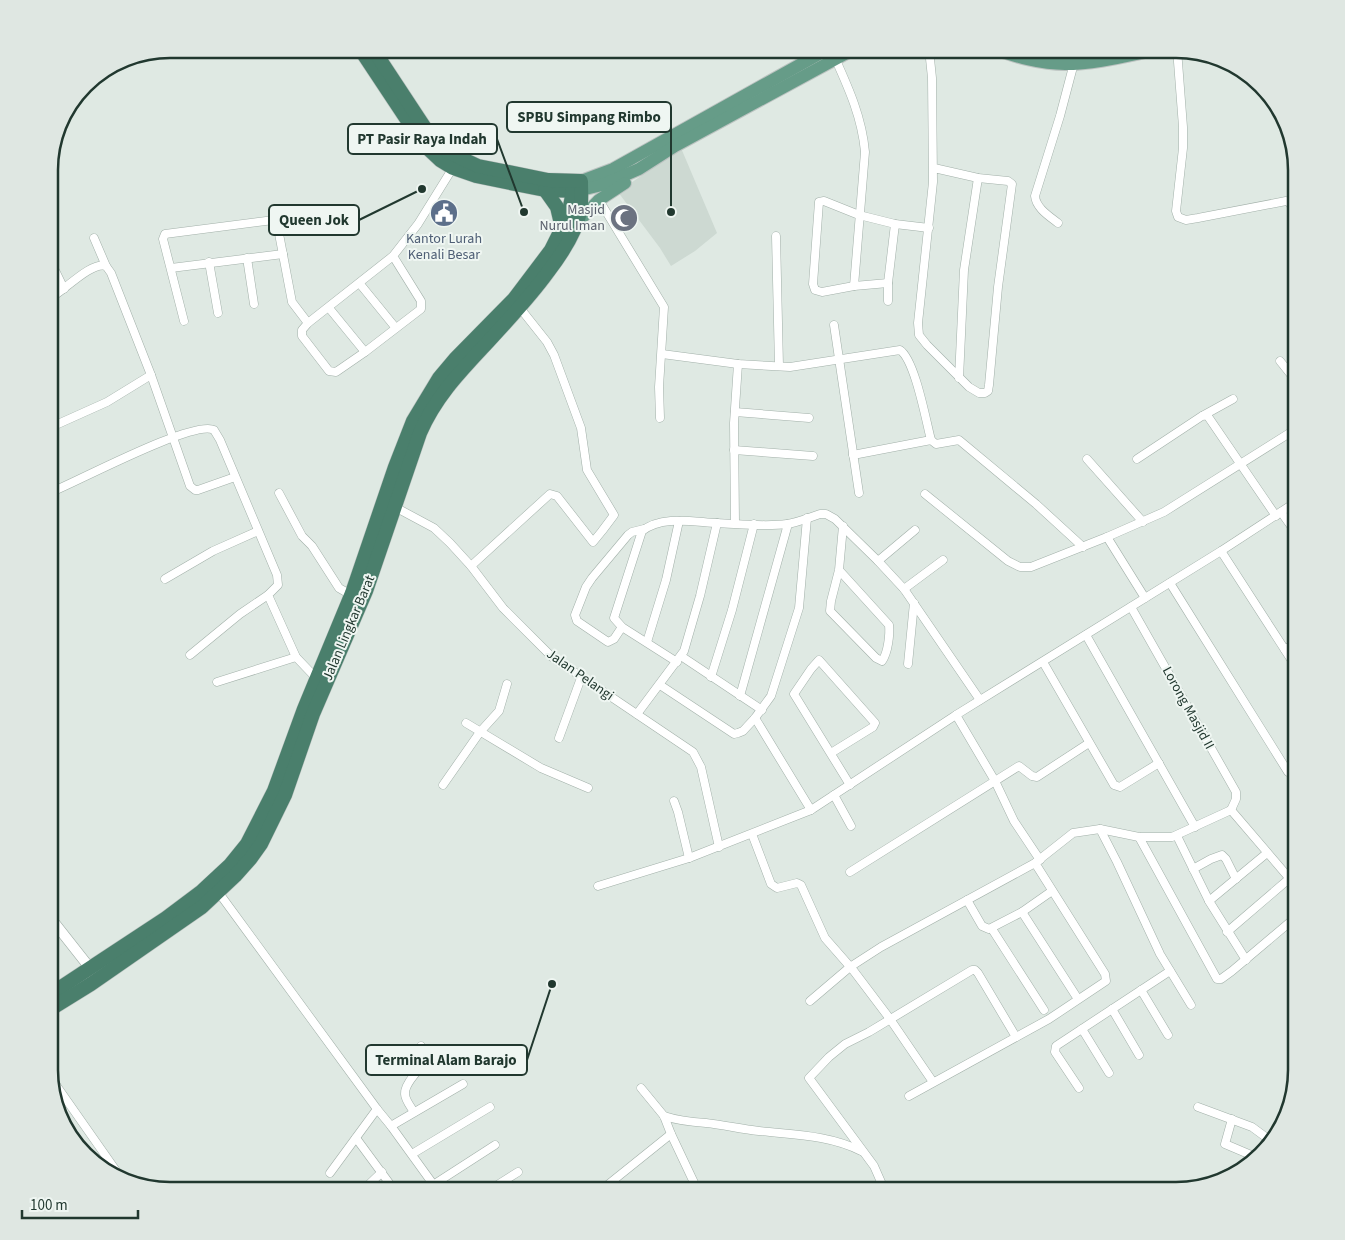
<svg xmlns="http://www.w3.org/2000/svg" width="1345" height="1240" viewBox="0 0 1345 1240" font-family="'Source Sans 3',sans-serif">
<style>
.built{fill:#cdd9d2}
.lines{fill:none;stroke-linecap:round;stroke-linejoin:round}
.minor-casing{stroke:#a2b0a9;stroke-width:9}
.tertiary-casing{stroke:#a2b0a9;stroke-width:11}
.primary-casing{stroke:#bcc3c1;stroke-width:14}
.trunk-casing{stroke:#bcc3c1;stroke-width:15}
.minor{stroke:#fff;stroke-width:8}
.tertiary{stroke:#fff;stroke-width:10}
.primary{stroke:#669c88;stroke-width:12}
.trunk{stroke:#4a7f6c;stroke-width:14}
.labels{text-anchor:middle;dominant-baseline:central;stroke-width:4;stroke-linejoin:round;paint-order:stroke}
.worship-label{font-size:14px;fill:#5b616d;stroke:#eff6f2;text-anchor:end}
.service-label{font-size:14px;fill:#4e5e75;stroke:#eff6f2}
.street-label{font-size:14px;fill:#21382f;stroke:#eff6f2}
.rim{fill:none;stroke:#21382f;stroke-width:2.5}
.leader{fill:none;stroke:#21382f;stroke-width:2}
.callout-dot{fill:#21382f;stroke:#eff6f2;stroke-width:2}
.callout{fill:#eff6f2;stroke:#21382f;stroke-width:2}
.callout-label{font-size:15px;text-anchor:middle;font-weight:bold;fill:#21382f}
</style>
<rect width="100%" height="100%" fill="#dfe9e3"/>
<!-- built -->
<path class="built" d="M681,148l36,85 -22,18 -24,15 -11,-18 -42,-56z"/>
<g class="lines">
<defs>
<g id="minor">
<path d="M929,49l3,29 1,104 -15,141 1,12 8,10 42,42 10,6h6l3,-2 1,-6 9,-98 14,-103 -4,-3 -30,-3 -44,-10"/>
<path d="M1177,49l6,78v21l-7,63 2,6 8,3 12,-2 88,-17 4,2 2,5 4,1"/>
<path d="M835,58c14,31 27,60 30,94l-11,134"/>
<path d="M57,131l6,-5 -2,-7"/>
<path d="M599,200l65,107 -5,80 1,31"/>
<path d="M276,218l16,84 16,21"/>
<path d="M1058,223c-9,-7 -22,-15 -23,-27l25,-80 14,-53"/>
<path d="M776,236l3,130"/>
<path d="M94,238l12,28"/>
<path d="M393,256l28,45v8l-56,43 -29,20 -7,-1 -27,-35v-6l6,-7 85,-67 25,-32 36,-58"/>
<path d="M49,258l15,31"/>
<path d="M247,258l7,46"/>
<path d="M209,262l9,51"/>
<path d="M171,268l112,-14"/>
<path d="M888,283l-34,3 -32,6 -7,-2 -2,-6 6,-82 5,-1 35,14 36,9 34,4"/>
<path d="M360,284l35,43"/>
<path d="M49,299c14,-7 42,-38 57,-33l5,7 40,102 39,111 5,4h3l37,-13"/>
<path d="M888,301v-18l7,-59"/>
<path d="M329,308l36,44"/>
<path d="M184,321l-21,-82 2,-5 140,-18"/>
<path d="M834,325l25,168"/>
<path d="M662,354l76,10 52,3 110,-17c15,10 26,71 31,90"/>
<path d="M1280,361l16,20"/>
<path d="M959,378l5,-108 14,-92"/>
<path d="M735,412l74,6"/>
<path d="M1204,415l29,-16"/>
<path d="M49,428l58,-26 44,-27"/>
<path d="M734,450l79,6"/>
<path d="M853,455l78,-15 5,4 23,-4 77,64 47,43"/>
<path d="M1087,459l56,63"/>
<path d="M1137,459l65,-43 5,-1 69,101"/>
<path d="M49,480l5,11"/>
<path d="M49,493c26,-10 145,-74 165,-63l6,10 57,135 1,10 -10,10 28,62 20,21"/>
<path d="M279,493l23,43 10,10 27,42 12,7"/>
<path d="M925,494l83,67 12,6h11l76,-30 57,-25 132,-83"/>
<path d="M393,506l41,22 16,15 21,23 32,42 49,49 141,95 8,15 18,80"/>
<path d="M1281,512l15,21"/>
<path d="M735,523l-1,-100 4,-59"/>
<path d="M1107,537l38,61"/>
<path d="M1221,551l75,116"/>
<path d="M878,561l37,-31"/>
<path d="M471,566l79,-72 7,2 36,46 9,-11 12,-16 -27,-45 -6,-42 -27,-73 -7,-13 -27,-34"/>
<path d="M839,570l50,55c1,9 -1,28 -7,36l-6,-3 -46,-47 1,-10 8,-31 4,-44"/>
<path d="M165,579l48,-28 45,-20"/>
<path d="M1170,583l118,189"/>
<path d="M904,589l39,-29"/>
<path d="M1131,607l105,185v7l-5,11"/>
<path d="M622,627l-8,12 -6,3 -31,-21 -2,-6 11,-28 6,-9 36,-43 4,-3 12,-3"/>
<path d="M1086,635l109,192"/>
<path d="M647,642l19,-62 13,-59"/>
<path d="M1285,650l11,-8"/>
<path d="M190,655l50,-41 28,-19"/>
<path d="M681,656l81,54"/>
<path d="M677,662l-55,-35 -8,-9 28,-87c20,-16 52,-9 75,-8 23,1 48,4 70,1 9,-1 24,-7 33,-10h6l9,5 43,42 26,28 76,111"/>
<path d="M1043,662l71,123 6,2 39,-24"/>
<path d="M908,664l6,-61"/>
<path d="M711,677l21,-67 22,-86"/>
<path d="M217,682l79,-25"/>
<path d="M660,685l74,49 4,-1 5,-2 12,-13 16,-22 28,-88 8,-90"/>
<path d="M740,696l48,-172"/>
<path d="M637,714l47,-63 16,-55 17,-73"/>
<path d="M956,715l39,66 19,40 26,39"/>
<path d="M755,718l56,92"/>
<path d="M466,723l75,45 47,20"/>
<path d="M559,738l22,-60"/>
<path d="M831,753l42,-26 2,-4 -56,-63 -8,9 -17,25 56,91"/>
<path d="M443,785l37,-53 19,-21 8,-27"/>
<path d="M834,795l17,31"/>
<path d="M674,801l4,11 11,46"/>
<path d="M1231,810l65,76"/>
<path d="M1100,829l17,33 43,92 31,51"/>
<path d="M752,834l19,50 6,4 20,-5 4,2 24,53 28,32 37,49 43,63"/>
<path d="M1177,836l32,65 37,59"/>
<path d="M1139,837l78,142h4l11,-8 64,-54"/>
<path d="M1193,869l18,-10 11,-4 4,4 10,20"/>
<path d="M850,872l169,-106 13,10 5,1 52,-34"/>
<path d="M598,886l91,-28 122,-48 145,-95 265,-164 75,-49"/>
<path d="M219,893l158,216 14,17 47,65"/>
<path d="M967,900l15,26 7,3 33,-17 30,-21"/>
<path d="M1209,901l58,-48"/>
<path d="M1022,912l54,84"/>
<path d="M992,929l52,81"/>
<path d="M1227,932l63,-54"/>
<path d="M1141,990l27,45"/>
<path d="M810,1001l40,-34 31,-20 154,-84 38,-30 27,-4 39,8h33l59,-27"/>
<path d="M1112,1009l27,46"/>
<path d="M1082,1029l27,44"/>
<path d="M49,1075l75,107"/>
<path d="M641,1088l23,28 7,18 27,57"/>
<path d="M1079,1088l-24,-36 1,-6 114,-75"/>
<path d="M909,1096l140,-77 57,-38 -1,-7 -70,-111"/>
<path d="M1198,1107l54,20 19,14"/>
<path d="M414,1112c-3,-5 -9,-12 -9,-18 -1,-11 18,-29 25,-36l-9,-12"/>
<path d="M664,1116c15,5 27,6 42,7 18,2 35,6 53,8 35,4 70,4 102,20"/>
<path d="M1232,1119l-7,25 33,14"/>
<path d="M391,1126l72,-42"/>
<path d="M356,1138l39,53"/>
<path d="M412,1154l78,-47"/>
<path d="M330,1173l47,-64"/>
<path d="M433,1185l62,-40"/>
<path d="M362,1191l20,-19"/>
<path d="M488,1191l30,-19"/>
<path d="M600,1191l71,-57"/>
<path d="M885,1191l-11,-25 -65,-88 20,-21 16,-13 24,-12 103,-62h3l3,3 38,64"/>
<path d="M1001,1191l13,-5 4,1 1,4"/>
</g>
<path id="tertiary" d="M49,916l41,52"/>
<g id="primary">
<path d="M994,49c23,8 46,15 71,15 32,0 64,-9 95,-15"/>
<path d="M1034,49l31,3 36,-3"/>
<path d="M581,181l32,-12 215,-120"/>
<path d="M581,190l21,-5 37,-16 36,-23 179,-97"/>
<path d="M577,223l22,-23 26,-17"/>
</g>
<g id="trunk">
<path d="M360,49l63,95 17,16 13,8 23,8 69,14 34,1"/>
<path d="M545,190l12,17 5,21"/>
<path d="M49,995l117,-77 36,-27 28,-26 17,-21 27,-53 30,-82 48,-116 43,-126 18,-46 26,-43 16,-19 59,-60 37,-49 17,-34 5,-25 -1,-9"/>
<path d="M49,1010l42,-26 111,-77 33,-31 16,-18 10,-14 24,-49 28,-81 53,-123 54,-158c16,-37 41,-62 68,-91 21,-23 42,-45 60,-70 13,-17 28,-39 32,-60 2,-10 1,-21 1,-31l-33,-1 -70,-14 -32,-15 -15,-14 -58,-88"/>
</g>
</defs>
<!-- minor casing -->
<use href="#minor" class="minor-casing"/>
<!-- tertiary casing -->
<use href="#tertiary" class="tertiary-casing"/>
<!-- primary casing -->
<use href="#primary" class="primary-casing"/>
<!-- trunk casing -->
<use href="#trunk" class="trunk-casing"/>
<!-- minor -->
<use href="#minor" class="minor"/>
<!-- tertiary -->
<use href="#tertiary" class="tertiary"/>
<!-- primary -->
<use href="#primary" class="primary"/>
<!-- trunk -->
<use href="#trunk" class="trunk"/>
</g>
<!-- icons -->
<defs>
<symbol id="civic-disc" viewBox="-11 -11 22 22"><circle r="9.5" fill="#5c6f8a" stroke="#eff6f2"/><path d="M-.6-6.5H3V-4.5H.6V-3L4-1V1h2V6H-6V1h2V-1L-.6-3ZM-1.2 2.5V6h2.4V2.5Z" fill="#fff"/></symbol>
<symbol id="mosque-disc" viewBox="-11 -11 22 22"><circle r="9.5" fill="#6b7280" stroke="#eff6f2"/><path d="M3.5-4.9A6 6 0 1 0 3.5 4.9A5 5 0 1 1 3.5-4.9Z" fill="#fff"/></symbol>
</defs>
<g fill-rule="evenodd">
<use href="#civic-disc" x="428" y="197" width="32" height="32"/>
<use href="#mosque-disc" x="608" y="202" width="32" height="32"/>
</g>
<g class="labels">
<!-- worship labels -->
<g class="worship-label">
<text x="605" y="210">Masjid<tspan x="605" dy="16">Nurul Iman</tspan></text>
</g>
<!-- service labels -->
<g class="service-label">
<text x="444" y="239">Kantor Lurah<tspan x="444" dy="16">Kenali Besar</tspan></text>
</g>
<!-- street labels -->
<g class="street-label">
<text transform="translate(349 628) rotate(-67)">Jalan Lingkar Barat</text>
<text transform="translate(580 675) rotate(35)">Jalan Pelangi</text>
<text transform="translate(1188 708) rotate(61)">Lorong Masjid II</text>
</g>
</g>
<!-- crop -->
<path d="M0 0H1345V1240H0ZM170 58H1176A112 112 0 0 1 1288 170V1070A112 112 0 0 1 1176 1182H170A112 112 0 0 1 58 1070V170A112 112 0 0 1 170 58Z" fill="#dfe7e2" fill-rule="evenodd"/>
<path class="rim" d="M170 58H1176A112 112 0 0 1 1288 170V1070A112 112 0 0 1 1176 1182H170A112 112 0 0 1 58 1070V170A112 112 0 0 1 170 58Z"/>
<!-- callouts -->
<path class="leader" d="M671 212L671 117M524 212L497 139M422 189L359 220M552 984L527 1060"/>
<g class="callout-dot">
<circle cx="671" cy="212" r="5"/>
<circle cx="524" cy="212" r="5"/>
<circle cx="422" cy="189" r="5"/>
<circle cx="552" cy="984" r="5"/>
</g>
<g class="callout">
<rect x="507" y="102" width="164" height="30" rx="5"/>
<rect x="348" y="124" width="149" height="30" rx="5"/>
<rect x="269" y="205" width="90" height="30" rx="5"/>
<rect x="366" y="1045" width="161" height="30" rx="5"/>
</g>
<g class="callout-label">
<text x="589" y="122">SPBU Simpang Rimbo</text>
<text x="422" y="144">PT Pasir Raya Indah</text>
<text x="314" y="225">Queen Jok</text>
<text x="446" y="1065">Terminal Alam Barajo</text>
</g>
<!-- scale -->
<path d="M22 1210v8h116v-8" fill="none" stroke="#21382f" stroke-width="2.5"/>
<text x="30" y="1210" font-size="15" fill="#21382f" stroke="#eff6f2" stroke-width="4" paint-order="stroke">100 m</text>
</svg>
